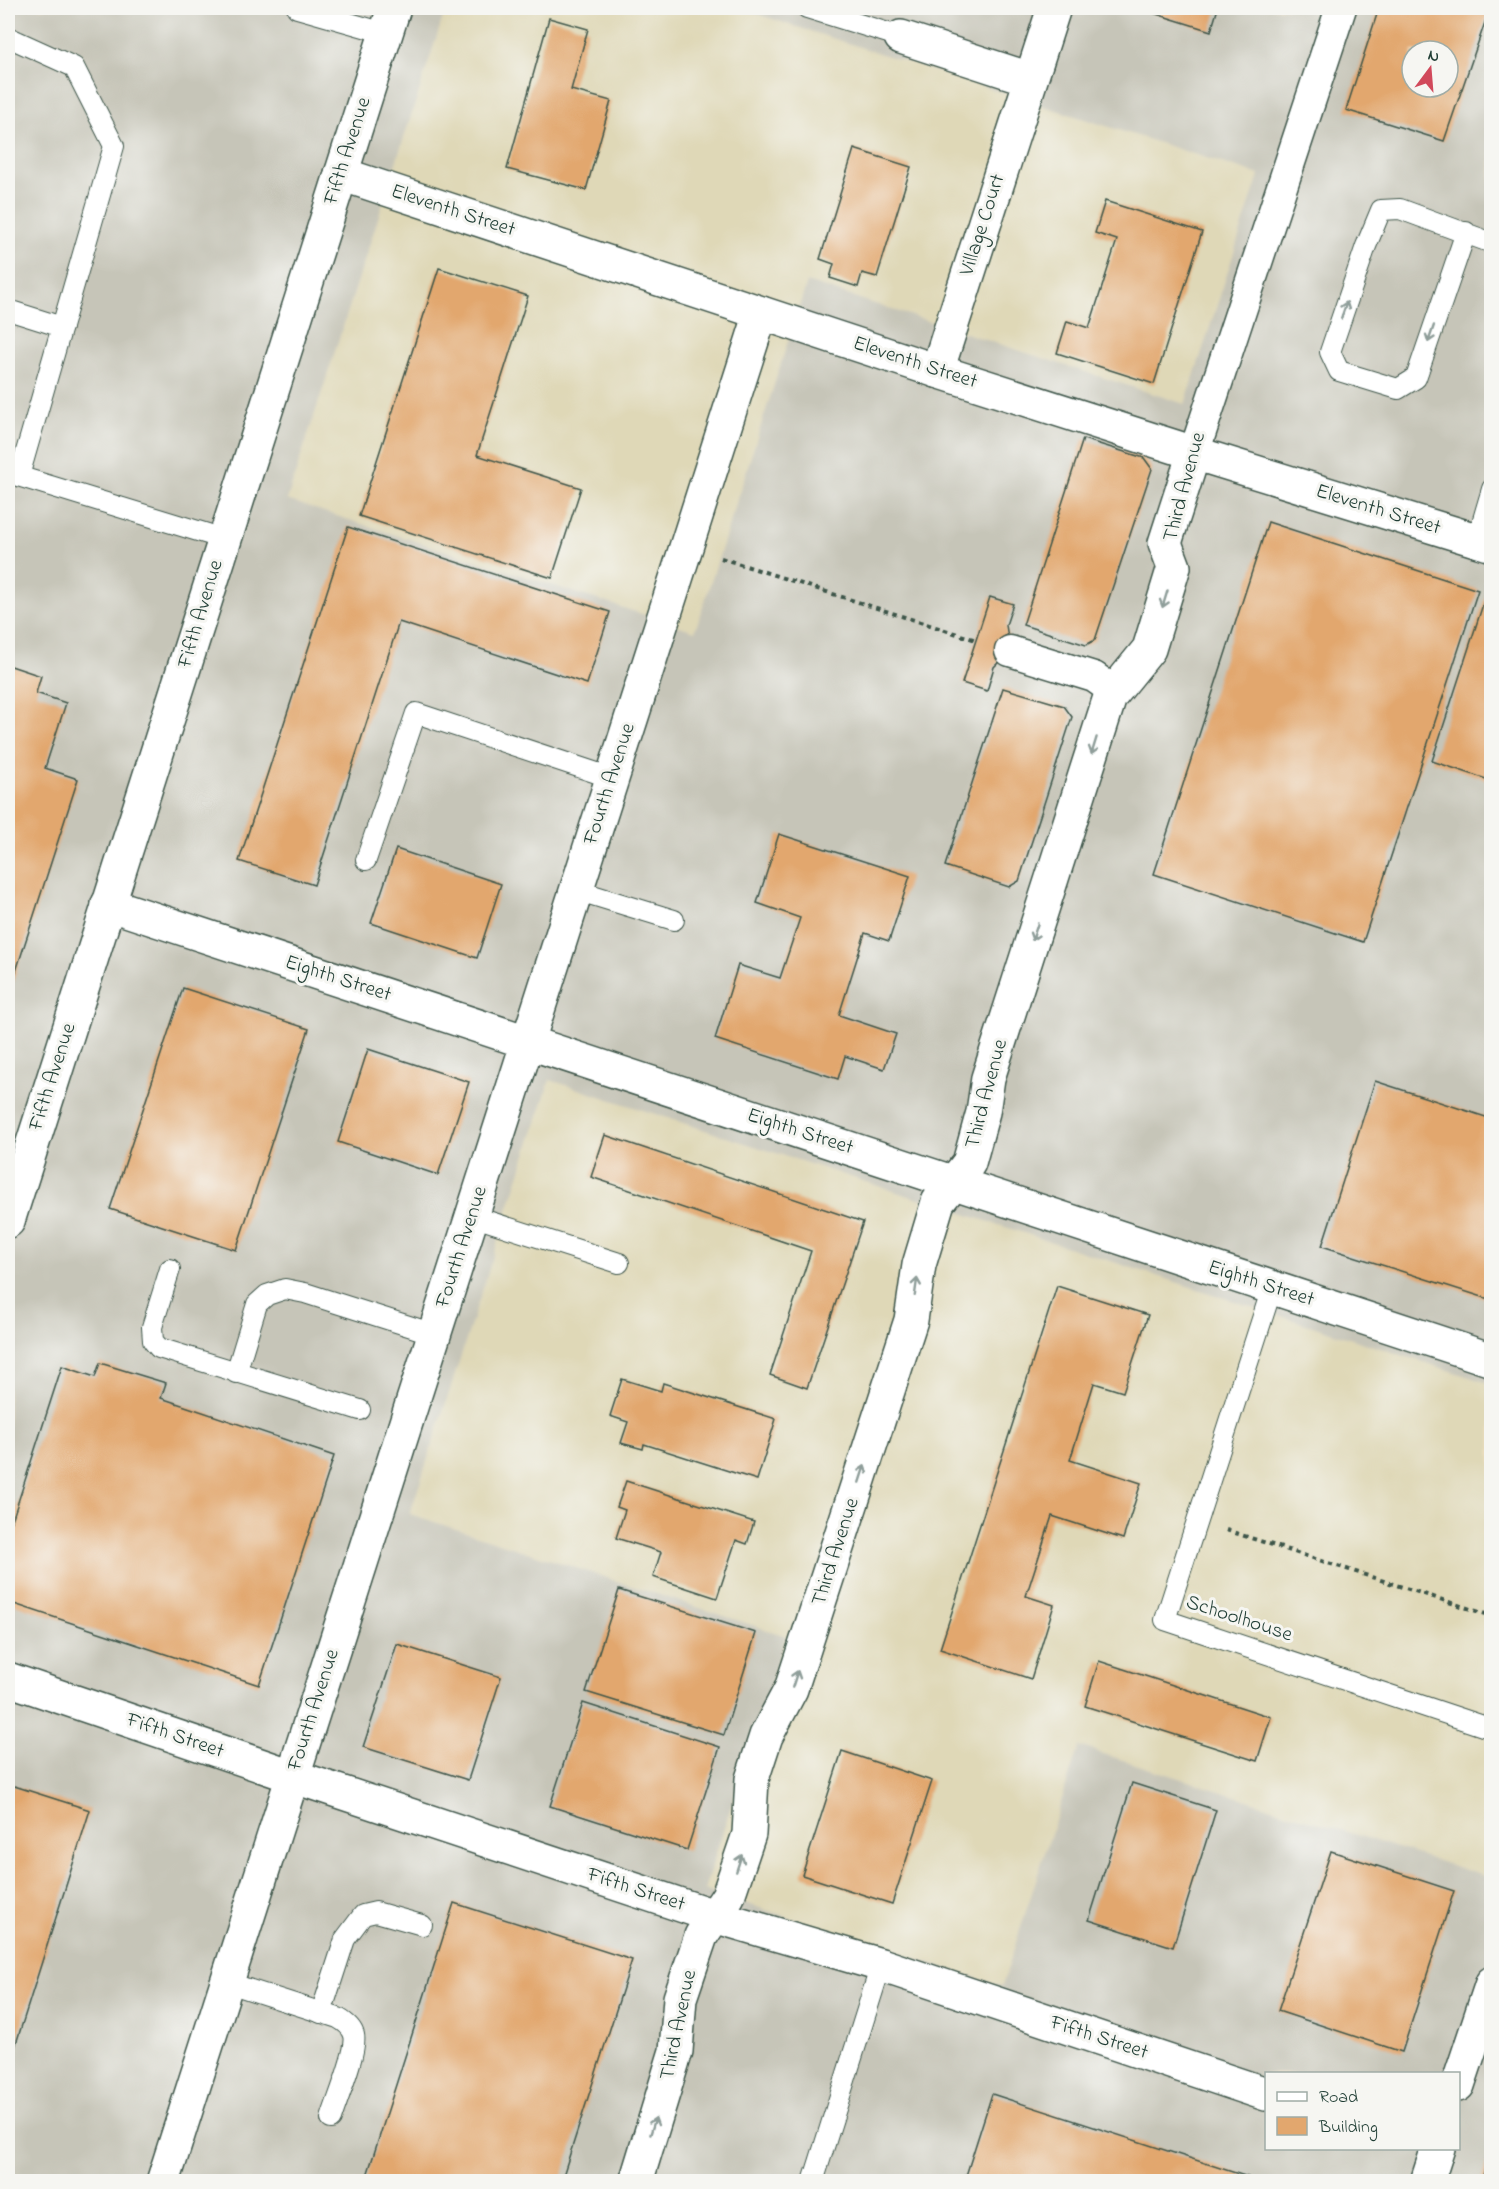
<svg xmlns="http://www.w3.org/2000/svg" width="1499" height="2189" viewBox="0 0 1499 2189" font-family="'Indie Flower',sans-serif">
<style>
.built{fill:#dfd8b7}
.industrial{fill:#c6c5b8;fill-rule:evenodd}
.building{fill:#e2a76e;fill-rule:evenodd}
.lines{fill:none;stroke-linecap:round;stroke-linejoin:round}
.service-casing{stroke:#3e5549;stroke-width:22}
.pedestrian-casing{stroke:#3e5549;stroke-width:33}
.minor-casing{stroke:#3e5549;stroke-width:36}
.tertiary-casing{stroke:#3e5549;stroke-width:36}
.path{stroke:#3e5549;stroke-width:4;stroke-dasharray:4.5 4.5;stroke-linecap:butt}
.service{stroke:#fff;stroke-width:20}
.pedestrian{stroke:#fff;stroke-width:30}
.minor{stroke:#fff;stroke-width:33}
.tertiary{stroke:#fff;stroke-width:33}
.oneway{stroke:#8f9e9a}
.labels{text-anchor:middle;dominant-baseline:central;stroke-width:6;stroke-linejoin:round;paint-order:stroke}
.street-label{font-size:21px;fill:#1f3d34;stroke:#f6f6f2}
</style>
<rect width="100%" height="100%" fill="#f6f6f2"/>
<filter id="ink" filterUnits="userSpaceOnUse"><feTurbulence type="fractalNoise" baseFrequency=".0167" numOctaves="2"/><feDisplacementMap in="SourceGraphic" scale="12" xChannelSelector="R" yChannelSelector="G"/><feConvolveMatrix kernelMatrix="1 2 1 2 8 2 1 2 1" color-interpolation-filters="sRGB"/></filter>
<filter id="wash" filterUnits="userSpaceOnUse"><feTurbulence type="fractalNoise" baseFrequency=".008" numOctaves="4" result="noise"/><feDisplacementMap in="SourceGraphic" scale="24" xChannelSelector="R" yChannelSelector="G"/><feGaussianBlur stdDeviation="1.35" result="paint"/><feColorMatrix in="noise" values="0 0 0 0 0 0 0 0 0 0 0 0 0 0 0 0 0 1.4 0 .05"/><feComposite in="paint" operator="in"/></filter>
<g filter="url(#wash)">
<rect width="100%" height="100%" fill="#f0dfc0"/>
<!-- built -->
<g class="built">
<path d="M446,8h292l521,167 -74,229 -378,-122 -112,349 -408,-131z"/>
<path d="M550,1080l941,304v494l-412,-132 -77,240 -299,-96 82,-254 -375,-122z"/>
</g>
<!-- industrial -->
<path class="industrial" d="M8,8h438l-159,492 408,131 112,-349 378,122 74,-229 -521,-167h753v1376l-941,-304 -140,434 376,122 -82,254 298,96 77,-240 412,132v303l-1483,1zM1412,51h36v36h-36zM1266,2074h192v74h-192z"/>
<g id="blocks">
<!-- building -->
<g class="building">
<path d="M1137,8h81l-7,23z"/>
<path d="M1379,8h111l-46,133 -98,-31zM1412,51h36v36h-36z"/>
<path d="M549,18l39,11 -17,61 40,11 -25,89 -79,-21z"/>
<path d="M854,149l57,18 -34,110 -15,-4 -4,14 -28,-9 4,-14 -14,-5z"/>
<path d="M1105,201l97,31 -48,152 -97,-31 10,-32 22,7 28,-88 -22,-7z"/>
<path d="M439,268l89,28 -51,159 104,33 -29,90 -193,-62z"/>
<path d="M1083,439l61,19 8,11 -57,171 -9,5 -63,-20z"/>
<path d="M1268,522l210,68 -115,352 -209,-68z"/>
<path d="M348,527l262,85 -23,72 -188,-62 -85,263 -75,-24z"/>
<path d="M1487,592l5,2v187l-60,-20z"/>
<path d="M990,597l23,7 -7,21 4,26 -16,16 -7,24 -25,-8z"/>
<path d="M8,665l33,11 -5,17 30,10 -21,65 33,11 -70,217z"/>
<path d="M1003,688l61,18 8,11 -53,164 -10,6 -64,-21z"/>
<path d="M779,834l131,42 -21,65 -24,-8 -26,82 57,19 -12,35 -39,-13 -7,23 -123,-40 23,-74 42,13 20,-60 -43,-15z"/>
<path d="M396,849l105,35 -24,74 -106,-35z"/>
<path d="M183,988l126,41 -73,221 -126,-41z"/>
<path d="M368,1049l101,33 -31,93 -100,-33z"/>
<path d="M1375,1081l117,38v181l-170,-54z"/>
<path d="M605,1135l258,87 -56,166 -37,-13 41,-124 -220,-74z"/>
<path d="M1057,1286l91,29 -25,77 -29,-9 -24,77 71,23 -18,56 -71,-23 -26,80 28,9 -23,74 -91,-30z"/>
<path d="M100,1363l66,20 -5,15 173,58 -75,229 -251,-83v-69l54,-167 33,11z"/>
<path d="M622,1379l39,12 2,-8 113,36 -19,61 -113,-36 -1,5 -22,-6 7,-21 -18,-6z"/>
<path d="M626,1481l128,41 -7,22 -11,-4 -19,58 -64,-21 8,-25 -45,-14 9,-28 -8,-3z"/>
<path d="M619,1590l137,43 -32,102 -138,-43z"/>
<path d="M397,1644l104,33 -33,103 -105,-33z"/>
<path d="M1099,1661l172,56 -14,44 -172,-55z"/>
<path d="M583,1703l137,44 -33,103 -137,-44z"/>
<path d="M842,1751l90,30 -40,123 -90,-29z"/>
<path d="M1132,1783l84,27 -43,137 -84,-27z"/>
<path d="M8,1784l82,26 -82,259z"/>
<path d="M1331,1851l123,40 -52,161 -124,-41z"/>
<path d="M454,1903l178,57 -71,222h-196z"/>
<path d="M992,2094l256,83 -1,5h-283z"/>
<path d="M1491,2150l1,32h-11z"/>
</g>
</g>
</g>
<g filter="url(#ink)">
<use href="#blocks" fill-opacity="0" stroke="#3e5549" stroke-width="1.5"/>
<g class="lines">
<defs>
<g id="service">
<path d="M297,8l88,25"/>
<path d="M807,8l94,29"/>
<path d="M8,37l66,30 40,79 -95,330"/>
<path d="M1466,232l-50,146 -18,11 -59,-18 -9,-19 36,-106 15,-36 19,-1 92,34"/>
<path d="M8,310l54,17"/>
<path d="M8,473l216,66"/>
<path d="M1477,540l15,-51"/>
<path d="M366,860l50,-147 196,65"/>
<path d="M576,890l98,30"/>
<path d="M472,1216l147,47"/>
<path d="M170,1269l-18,58 1,14 6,7 201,62"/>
<path d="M1272,1288l-107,332 327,109"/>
<path d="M236,1373l21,-69 10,-9 18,-6 20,4 129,41"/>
<path d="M226,1982l112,36c7,4 14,9 16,17 4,15 -18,67 -23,84"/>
<path d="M321,2013l24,-74 18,-24 13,-3 46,13"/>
<path d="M813,2182l68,-217"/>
</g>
<g id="pedestrian">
<path d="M1194,453l147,-445"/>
<path d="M1010,651l84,26 20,14"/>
</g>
<g id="minor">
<path d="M901,37l129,42"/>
<path d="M341,174l596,197 257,82 298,92"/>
<path d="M937,371l117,-363"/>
<path d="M108,904l1384,456"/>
<path d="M8,1679l284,97 422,140 167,49 385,129"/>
<path d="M1458,2085l34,-102"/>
<path d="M163,2182l598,-1869"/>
<path d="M636,2182l40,-131 4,-53 21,-62 27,-40 21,-62 3,-55 14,-43 25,-47 120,-369 8,-55 19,-63 31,-39 14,-51 5,-34 122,-381 39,-48 25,-82 -9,-24 29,-90"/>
<path d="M1427,2182l11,-34"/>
</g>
<path id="tertiary" d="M8,1221l386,-1213"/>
</defs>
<!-- service casing -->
<use href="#service" class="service-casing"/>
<!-- pedestrian casing -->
<use href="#pedestrian" class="pedestrian-casing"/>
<!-- minor casing -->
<use href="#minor" class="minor-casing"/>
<!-- tertiary casing -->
<use href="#tertiary" class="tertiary-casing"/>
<!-- path -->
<g class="path">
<path d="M721,558l255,82"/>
<path d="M1226,1530l266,86"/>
</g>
<!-- service -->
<use href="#service" class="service"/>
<!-- pedestrian -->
<use href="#pedestrian" class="pedestrian"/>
<!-- minor -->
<use href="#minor" class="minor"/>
<!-- tertiary -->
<use href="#tertiary" class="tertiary"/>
</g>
<!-- one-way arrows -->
<defs><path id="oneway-shaft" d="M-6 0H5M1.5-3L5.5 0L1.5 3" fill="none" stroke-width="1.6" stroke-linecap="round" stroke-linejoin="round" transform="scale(1.5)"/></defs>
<g class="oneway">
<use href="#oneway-shaft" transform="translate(1344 310) rotate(-71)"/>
<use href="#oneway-shaft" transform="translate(1431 334) rotate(109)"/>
<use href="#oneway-shaft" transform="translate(1165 599) rotate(107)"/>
<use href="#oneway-shaft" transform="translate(1094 746) rotate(107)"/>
<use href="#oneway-shaft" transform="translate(1035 932) rotate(108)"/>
<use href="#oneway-shaft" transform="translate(916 1287) rotate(-82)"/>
<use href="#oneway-shaft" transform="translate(862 1474) rotate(-72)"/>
<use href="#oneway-shaft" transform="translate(795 1679) rotate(-72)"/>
<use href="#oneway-shaft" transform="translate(739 1863) rotate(-72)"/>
<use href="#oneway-shaft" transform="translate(653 2126) rotate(-73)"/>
</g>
</g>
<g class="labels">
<!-- street labels -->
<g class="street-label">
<text transform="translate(348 151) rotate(-72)">Fifth Avenue</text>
<text transform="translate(453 211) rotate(18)">Eleventh Street</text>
<text transform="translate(983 225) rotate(-72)">Village Court</text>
<text transform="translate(915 363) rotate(18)">Eleventh Street</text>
<text transform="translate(1185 487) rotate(-75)">Third Avenue</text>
<text transform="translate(1378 510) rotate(17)">Eleventh Street</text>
<text transform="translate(201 614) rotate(-73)">Fifth Avenue</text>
<text transform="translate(610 784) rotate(-72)">Fourth Avenue</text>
<text transform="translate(338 979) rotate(18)">Eighth Street</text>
<text transform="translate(53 1077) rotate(-72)">Fifth Avenue</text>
<text transform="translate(987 1094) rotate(-75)">Third Avenue</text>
<text transform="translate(800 1132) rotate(18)">Eighth Street</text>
<text transform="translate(462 1247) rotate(-72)">Fourth Avenue</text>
<text transform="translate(1261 1284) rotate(18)">Eighth Street</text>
<text transform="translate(836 1552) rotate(-72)">Third Avenue</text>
<text transform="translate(1239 1619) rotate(18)">Schoolhouse</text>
<text transform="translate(314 1710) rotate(-72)">Fourth Avenue</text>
<text transform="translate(175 1736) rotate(19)">Fifth Street</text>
<text transform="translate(636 1890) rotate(18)">Fifth Street</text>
<text transform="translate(679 2025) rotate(-78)">Third Avenue</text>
<text transform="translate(1099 2038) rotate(18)">Fifth Street</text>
</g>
</g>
<!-- margin -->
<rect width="1499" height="2189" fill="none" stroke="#f6f6f2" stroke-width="30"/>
<!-- legend -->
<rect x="1265" y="2072" width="195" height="78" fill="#f6f6f2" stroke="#a0aca6" stroke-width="1.5"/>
<rect x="1277" y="2092" width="30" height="9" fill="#ffffff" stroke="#a0aca6" stroke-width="1.5"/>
<text x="1319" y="2102" font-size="18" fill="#1f3d34">Road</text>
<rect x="1277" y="2117" width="30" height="18" fill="#e2a76e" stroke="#a0aca6" stroke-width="1.5"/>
<text x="1319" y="2132" font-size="18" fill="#1f3d34">Building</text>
<!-- north arrow -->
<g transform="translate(1430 69) rotate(16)"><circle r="28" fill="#f6f6f2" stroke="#a0aca6" stroke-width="1.5"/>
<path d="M0-4.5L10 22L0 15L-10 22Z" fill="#d1495b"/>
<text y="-9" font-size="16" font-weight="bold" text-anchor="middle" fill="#1f3d34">N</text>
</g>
</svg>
